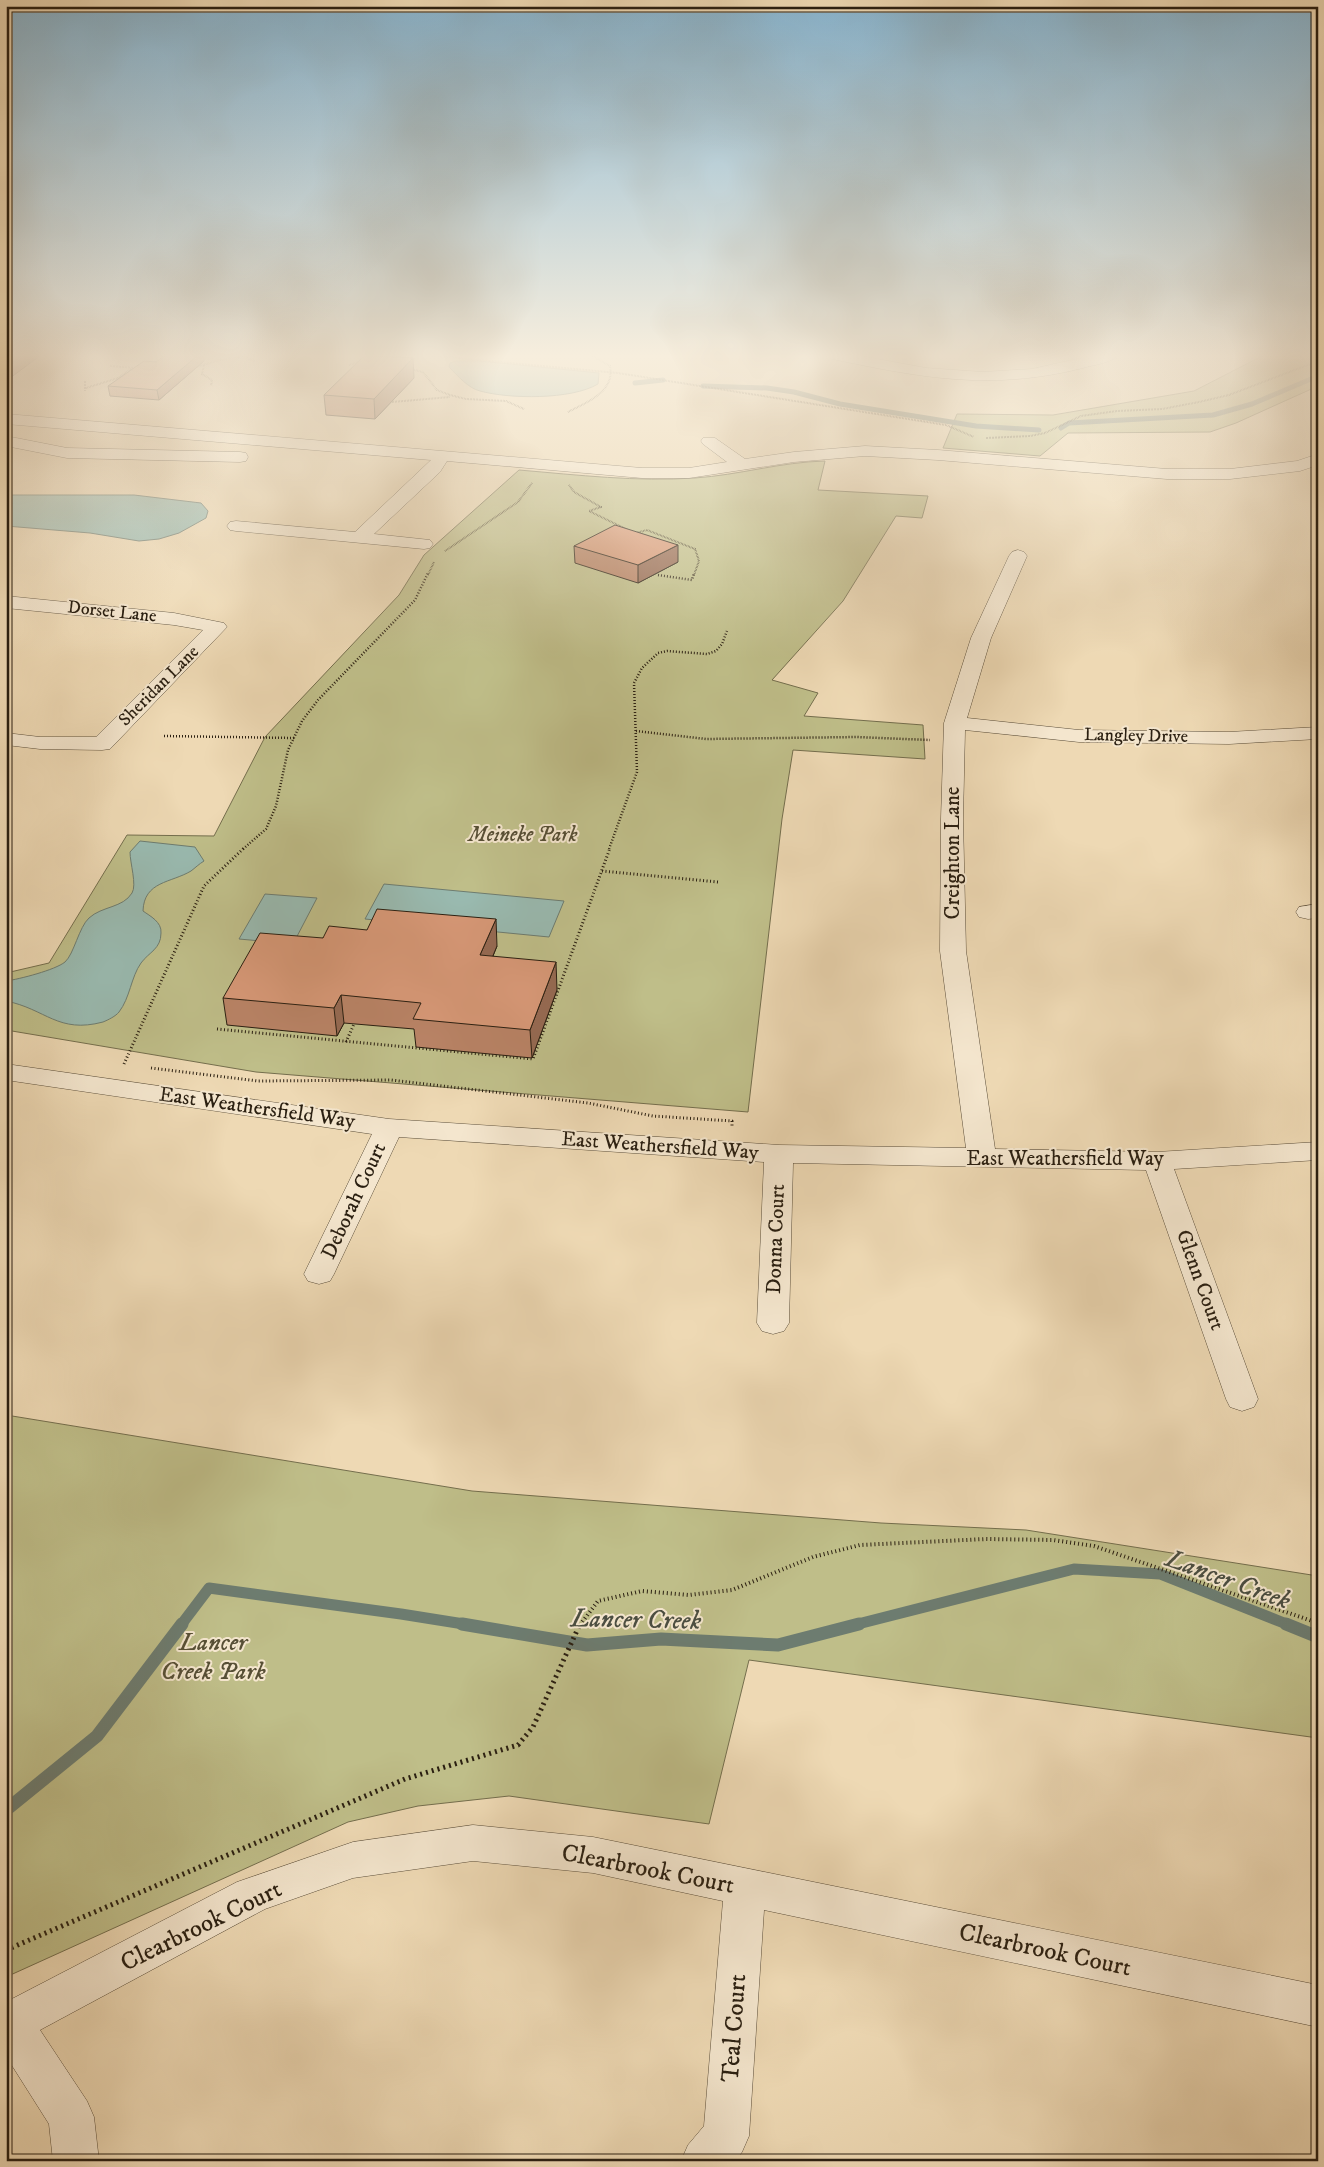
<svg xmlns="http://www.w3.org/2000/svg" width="1324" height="2167" viewBox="0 0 1324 2167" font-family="'IM FELL DW Pica',serif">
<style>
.green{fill:#bfbe89;stroke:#746e4d}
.water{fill:#99bab0;stroke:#6d7c70}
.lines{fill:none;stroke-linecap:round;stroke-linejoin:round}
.stream-far2{stroke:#6d7c70;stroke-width:5}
.stream-far1{stroke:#6d7c70;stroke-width:11}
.stream{stroke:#6d7c70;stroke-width:13}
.minor-casing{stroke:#5b4e3a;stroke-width:1}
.path-far4{stroke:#2a1f11;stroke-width:2;stroke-dasharray:0.5 1;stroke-linecap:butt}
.path-far3{stroke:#2a1f11;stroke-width:2.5;stroke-dasharray:1 2;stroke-linecap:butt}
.path-far2{stroke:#2a1f11;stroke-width:3;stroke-dasharray:1 2.5;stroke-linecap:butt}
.path-far1{stroke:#2a1f11;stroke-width:4;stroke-dasharray:1 3;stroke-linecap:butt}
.path{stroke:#2a1f11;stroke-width:5;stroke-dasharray:2 4;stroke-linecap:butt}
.minor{fill:#f4e6ce;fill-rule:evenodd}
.wall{fill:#b98366;stroke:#2a1f11}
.shaded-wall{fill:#966a53;stroke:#2a1f11}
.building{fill:#d79877;stroke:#2a1f11}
.labels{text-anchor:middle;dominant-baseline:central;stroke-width:4;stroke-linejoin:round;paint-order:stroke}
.far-street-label{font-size:18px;fill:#2a1f11;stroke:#f4e6ce}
.park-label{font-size:21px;font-style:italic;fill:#574f35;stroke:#f4e6ce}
.street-label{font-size:21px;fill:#2a1f11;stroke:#f4e6ce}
.near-park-label{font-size:25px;font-style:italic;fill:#574f35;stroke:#f4e6ce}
.near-street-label{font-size:25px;fill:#2a1f11;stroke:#f4e6ce}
.near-water-label{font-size:26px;font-style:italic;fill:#4b4e41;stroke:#f4e6ce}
</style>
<rect width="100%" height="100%" fill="#eed9b4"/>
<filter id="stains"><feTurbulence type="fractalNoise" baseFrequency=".004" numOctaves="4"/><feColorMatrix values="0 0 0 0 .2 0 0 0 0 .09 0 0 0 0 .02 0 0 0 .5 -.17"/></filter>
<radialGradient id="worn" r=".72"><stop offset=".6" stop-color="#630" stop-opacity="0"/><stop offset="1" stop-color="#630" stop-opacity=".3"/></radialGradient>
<!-- green -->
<g class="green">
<path d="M1264,355h54v31l-82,37 -26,9 -142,1 -28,23 -97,-8 14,-34 96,1 141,-24z"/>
<path d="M825,461l-7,29 110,6 -6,22 -26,-2 -53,85 -71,79 46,13 -14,23 119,9 2,34 -132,-9 -11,69 -34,293 -492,-40 -250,-42v-57l43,-10 78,-128 87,1 51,-99 134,-142 25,-40 95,-85c59,5 118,12 176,8 44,-3 86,-16 130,-17z"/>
<path d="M6,1415l466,76 409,32 145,7 292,46v162l-569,-78 -40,164 -200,-28 -91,10 -70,16 -342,155z"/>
</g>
<!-- water -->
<g class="water">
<path d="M456,361h23l120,12 -1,11c-27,16 -89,15 -118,7 -12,-3 -22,-15 -31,-24l1,-4z"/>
<path d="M6,495h128l67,8 7,8 -2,7 -27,15 -20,6 -20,2 -49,-8 -84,-7z"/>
<path d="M140,841l55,6 9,14c-5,3 -9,7 -13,10 -20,12 -47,10 -48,40 7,5 19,11 18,22 0,16 -12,19 -20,30 -10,14 -11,35 -22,49 -3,4 -11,8 -16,10 -45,12 -57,-13 -97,-21v-20c14,-2 49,-11 59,-19 9,-8 14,-35 24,-44 13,-12 34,-10 43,-25 5,-8 -2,-30 -2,-41z"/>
<path d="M384,884l180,17 -15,36 -184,-18z"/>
<path d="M265,894l52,4 -24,46 -54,-5z"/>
</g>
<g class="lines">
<!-- stream-far2 -->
<g class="stream-far2">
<path d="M635,383l28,-3"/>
<path d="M703,386l64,2 27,4 46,12 136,22 63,4"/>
<path d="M1061,428l8,-5 144,-8 39,-11 66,-28"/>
</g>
<!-- stream-far1 -->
<g class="stream-far1">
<path d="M181,1625l28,-37 192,26 69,11"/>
<path d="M854,1625l220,-56 86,5 129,51"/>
</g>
<!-- stream -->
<g class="stream">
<path d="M462,1624l125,21 74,-6 117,6 81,-21"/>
<path d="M1286,1624l32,13"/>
<path d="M6,1810l91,-74 85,-112"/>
</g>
<defs>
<g id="minor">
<path d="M825,355h31l70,13 57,4 49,-3 62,-14h24c-6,8 -26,10 -35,13 -92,23 -160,10 -251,-9z"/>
<path d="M6,414l636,54h47l38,-6 -24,-18 -2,-3 2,-3h12l30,21 49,-7 71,-6 73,4 229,19h63l67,-8 21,-7v11l-18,6 -70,8h-63l-229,-19 -73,-4 -71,6 -105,16h-47l-195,-17 -7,11 -66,62 56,6 3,4 -3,4 -6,1 -188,-18 -6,-1 -3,-4 3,-4 6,-1 119,11 76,-72 -425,-36z"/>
<path d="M6,436l61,12 173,4 6,1 2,4 -2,4 -6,1 -173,-4 -61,-12z"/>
<path d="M1018,550l6,2 3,4 -36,82 -24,80 112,12 150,2 89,-5v12l-89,5 -150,-2 -114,-12 -2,89 3,132 29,198 162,3 161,-10v18l-144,9 84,230 -4,8 -12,4 -12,-4 -4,-8 -80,-229 -353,-7 -4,160 -5,8 -11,3 -11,-3 -5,-8 7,-161 -365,-25 -65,137 -4,7 -11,3 -11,-3 -4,-7 68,-140 -366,-54v-16l383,55 390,26 187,3 -26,-197 1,-132 3,-96 27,-85 38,-82 3,-4z"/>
<path d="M6,596l168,17 50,10 3,4 -117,122 -8,1 -62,-1 -34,-4v-12l34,4h56l107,-107 -29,-5 -168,-17z"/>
<path d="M1318,904v14l-10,1 -9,-2 -3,-5 3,-5z"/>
<path d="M473,1825l120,12 725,148v42l-554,-117 -15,226 -7,16 -7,9h-54l7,-16 16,-19 19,-225 -130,-28 -120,-12 -120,17 -88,31 -225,121 47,71 7,16 5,44h-46l-4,-37 -43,-68v-54l231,-120 116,-40z"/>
</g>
</defs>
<!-- minor casing -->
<use href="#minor" class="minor-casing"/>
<!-- path-far4 -->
<g class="path-far4">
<path d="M425,355l193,18 328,52 28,12"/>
<path d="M204,365l-2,9 10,6 -1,6"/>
<path d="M349,365l13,-4"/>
<path d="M110,366l27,2"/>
<path d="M193,368c15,-4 50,-18 62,-6"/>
<path d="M410,369l13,3 14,18 13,5 16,4 40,2 18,8"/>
<path d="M118,378l13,-9"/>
<path d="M85,381v10"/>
<path d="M86,388l32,-10"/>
<path d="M392,402l58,-5"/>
<path d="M568,412c19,-10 47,-20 42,-46l-19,-11"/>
<path d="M986,438l44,-2 15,-3 36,-17 36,-5 45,-2 37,-7 30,-7 89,-34"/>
<path d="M569,485l5,7 27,15 -12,4 39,19"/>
<path d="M636,533l11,-3 48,19 4,12 -5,14"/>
<path d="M445,551l73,-49 14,-19"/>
<path d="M428,575l6,-13"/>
</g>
<!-- path-far3 -->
<g class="path-far3">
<path d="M658,575l34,5 2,-7"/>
<path d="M636,731l70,8 150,-2 74,3"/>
<path d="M164,736l130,2"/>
<path d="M243,849l23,-20 10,-23 12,-56 14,-29 16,-21 97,-100 13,-27"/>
<path d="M609,849l28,-77 -3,-89 8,-15 16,-15 9,-2 40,3 9,-3 6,-7 5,-13"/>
</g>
<!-- path-far2 -->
<g class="path-far2">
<path d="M602,871l116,11"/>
<path d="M217,1029l316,30 77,-211"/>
<path d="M346,1042l8,-18"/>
<path d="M124,1064l80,-178 40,-38"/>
<path d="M151,1068l107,13 133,-1 197,23 65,13 79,5v7"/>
</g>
<!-- path-far1 -->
<path class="path-far1" d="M580,1625l18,-24 44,-10 47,4 43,-5 81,-33 47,-12 126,-6 67,1 41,6 224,77"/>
<!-- path -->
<path class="path" d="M6,1950l399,-171 113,-34 15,-18 47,-103"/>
<!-- minor -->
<use href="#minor" class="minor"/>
</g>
<!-- wall -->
<g class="wall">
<path d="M204,361l-45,39 -49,-4 -2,-10 48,-24z"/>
<path d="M414,378l-39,41 -49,-4 -2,-20z"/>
<path d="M574,546l104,16 -40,21 -63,-20z"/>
<path d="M323,938l174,8 -4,10 64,34 -25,68 -116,-11 -2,-18 -70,-6 -7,13 -110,-11 -4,-27z"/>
</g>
<!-- shaded-wall -->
<g class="shaded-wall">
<path d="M11,355h30l-35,26v-22z"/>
<path d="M198,355h5l1,6 -45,39 -2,-10z"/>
<path d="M413,358l1,20 -39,41 -1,-20z"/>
<path d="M678,545v17l-40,21v-18z"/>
<path d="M496,919l1,27 -15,36 -2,-27z"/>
<path d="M556,962l1,28 -25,68 -2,-28z"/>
<path d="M341,995l3,28 -7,13 -3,-28z"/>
</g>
<!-- building -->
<g class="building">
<path d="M6,355h5l-5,4z"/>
<path d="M165,355h33l-41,35 -49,-4 36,-25 12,1z"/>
<path d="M365,355l48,3 -39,41 -50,-4z"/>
<path d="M615,525l63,20 -40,20 -64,-19z"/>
<path d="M377,909l119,10 -16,36 76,7 -26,68 -117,-11 8,-16 -80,-8 -7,13 -111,-10 37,-65 63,5 6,-12 38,4z"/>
</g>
<!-- sky -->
<linearGradient id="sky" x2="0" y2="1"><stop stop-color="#88b6d2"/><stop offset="0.54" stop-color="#f7eedd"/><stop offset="1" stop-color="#f7eedd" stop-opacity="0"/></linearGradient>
<rect width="1324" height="659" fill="url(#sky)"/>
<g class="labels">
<!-- far-street labels -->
<g class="far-street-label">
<text transform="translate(112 612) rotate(6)">Dorset Lane</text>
<text transform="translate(159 686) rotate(-45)">Sheridan Lane</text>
<text transform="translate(1136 736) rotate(1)">Langley Drive</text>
</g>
<!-- park labels -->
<g class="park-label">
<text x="523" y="835">Meineke Park</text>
</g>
<!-- street labels -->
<g class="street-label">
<text transform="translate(953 853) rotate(-90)">Creighton Lane</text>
<text transform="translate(257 1108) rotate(8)">East Weathersfield Way</text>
<text transform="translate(660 1146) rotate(4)">East Weathersfield Way</text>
<text x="1065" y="1159">East Weathersfield Way</text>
<text transform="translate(354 1201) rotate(-65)">Deborah Court</text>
<text transform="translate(776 1239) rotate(-88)">Donna Court</text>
<text transform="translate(1200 1280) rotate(70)">Glenn Court</text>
</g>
<!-- near-park labels -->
<g class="near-park-label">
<text x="213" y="1642">Lancer<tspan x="213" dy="29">Creek Park</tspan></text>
</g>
<!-- near-street labels -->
<g class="near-street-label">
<text transform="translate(648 1869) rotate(11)">Clearbrook Court</text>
<text transform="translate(201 1926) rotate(-26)">Clearbrook Court</text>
<text transform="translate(1045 1950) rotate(12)">Clearbrook Court</text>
<text transform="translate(734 2028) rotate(-86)">Teal Court</text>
</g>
<!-- near-water labels -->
<g class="near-water-label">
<text transform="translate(1228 1580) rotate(20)">Lancer Creek</text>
<text transform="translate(636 1620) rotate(1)">Lancer Creek</text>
</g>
</g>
<!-- margin -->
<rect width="1324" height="2167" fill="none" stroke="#eed9b4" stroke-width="25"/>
<rect x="8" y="8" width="1309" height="2152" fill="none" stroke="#2a1f11" stroke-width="2.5"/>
<rect x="12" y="12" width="1299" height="2142" fill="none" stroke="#2a1f11"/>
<rect width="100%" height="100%" filter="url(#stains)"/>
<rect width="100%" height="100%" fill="url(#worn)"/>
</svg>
